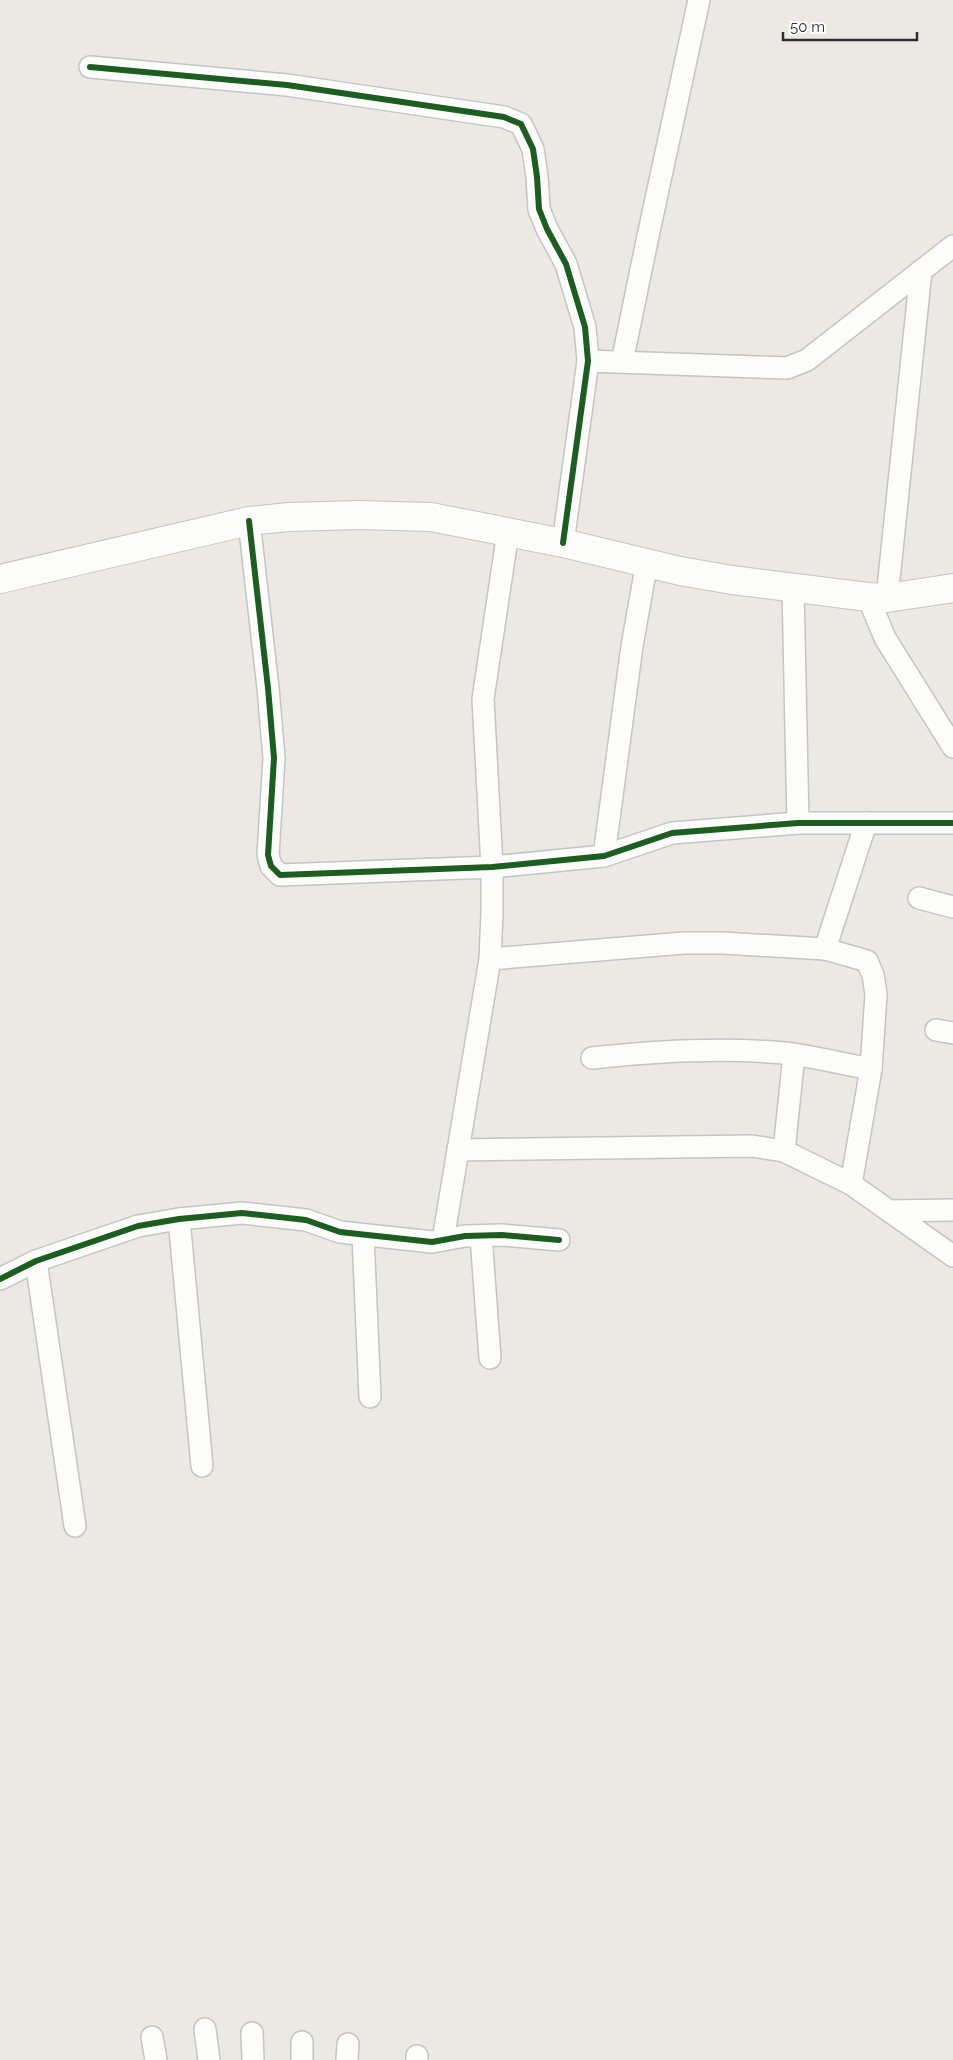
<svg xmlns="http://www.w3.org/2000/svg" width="953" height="2060" viewBox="0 0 953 2060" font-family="Raleway,sans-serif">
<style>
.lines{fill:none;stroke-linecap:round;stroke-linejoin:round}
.minor-casing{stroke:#c5c4c5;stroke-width:24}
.secondary-casing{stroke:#c5c4c5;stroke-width:30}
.minor{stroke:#fcfcfb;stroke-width:21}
.secondary{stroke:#fcfcfb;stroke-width:28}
.cycleway-casing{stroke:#fff;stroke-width:9}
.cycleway{stroke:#1b5e20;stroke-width:6}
</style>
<rect width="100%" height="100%" fill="#ece8e4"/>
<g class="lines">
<defs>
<g id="minor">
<path d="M90,67l197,18 217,32 17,7 12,25 4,28 2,32 8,20 19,35 19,63 3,34 -25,182"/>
<path d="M588,361l199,7 20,-8 146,-114"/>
<path d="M622,362l26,-126 51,-236"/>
<path d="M249,521l19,167 6,70 -6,97 3,11 9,9 212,-8 112,-11 68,-23 126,-10h155"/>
<path d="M793,588l5,235"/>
<path d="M868,597l17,41 68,109"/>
<path d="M887,598l34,-327"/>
<path d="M604,856l28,-210 15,-84"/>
<path d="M919,898l34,9"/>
<path d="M825,949l41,-126"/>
<path d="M490,959l194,-16h39l102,6 42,12 6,14 3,19 -5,75 -20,115"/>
<path d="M936,1030l17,3"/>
<path d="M592,1058c64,-7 128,-11 192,-5 29,3 58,11 87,16"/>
<path d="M458,1150l294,-4 32,5 67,33 102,72"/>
<path d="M784,1151l10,-96"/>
<path d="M889,1211l64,-1"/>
<path d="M179,1219l23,247"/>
<path d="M363,1235l7,162"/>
<path d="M481,1236l9,122"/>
<path d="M443,1240l47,-281 2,-46v-46l-9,-168 25,-167"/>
<path d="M36,1261l39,265"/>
<path d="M0,1279l36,-18 102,-35 41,-7 63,-6 64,7 34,12 92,10 33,-6 37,-1 57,5"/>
<path d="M205,2029l4,31"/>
<path d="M252,2033l1,27"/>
<path d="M152,2037l4,23"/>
<path d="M302,2042v18"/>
<path d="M347,2060l1,-16"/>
<path d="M417,2060v-4"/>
</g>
<path id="secondary" d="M0,579l249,-58 40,-4 68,-2 74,2 132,26 117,28 52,9 136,17 19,1 66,-10"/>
</defs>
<!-- minor casing -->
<use href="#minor" class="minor-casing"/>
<!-- secondary casing -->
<use href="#secondary" class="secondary-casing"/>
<!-- minor -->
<use href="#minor" class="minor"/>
<!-- secondary -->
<use href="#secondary" class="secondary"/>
<defs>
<g id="cycleway">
<path d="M90,67l197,18 217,32 17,7 12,25 4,28 2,32 8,20 19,35 19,63 3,34 -25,182"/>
<path d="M249,521l19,167 6,70 -6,97 3,11 9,9 212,-8 112,-11 68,-23 126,-10h155"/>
<path d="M0,1279l36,-18 102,-35 41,-7 63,-6 64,7 34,12 92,10 33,-6 37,-1 57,5"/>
</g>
</defs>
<!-- cycleway casing -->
<use href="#cycleway" class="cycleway-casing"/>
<!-- cycleway -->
<use href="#cycleway" class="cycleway"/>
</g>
<!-- scale -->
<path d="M783 32v8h134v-8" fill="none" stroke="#2e2e2e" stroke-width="2.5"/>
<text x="790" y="32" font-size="15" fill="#2e2e2e" stroke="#ffffff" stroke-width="4" paint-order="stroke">50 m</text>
</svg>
